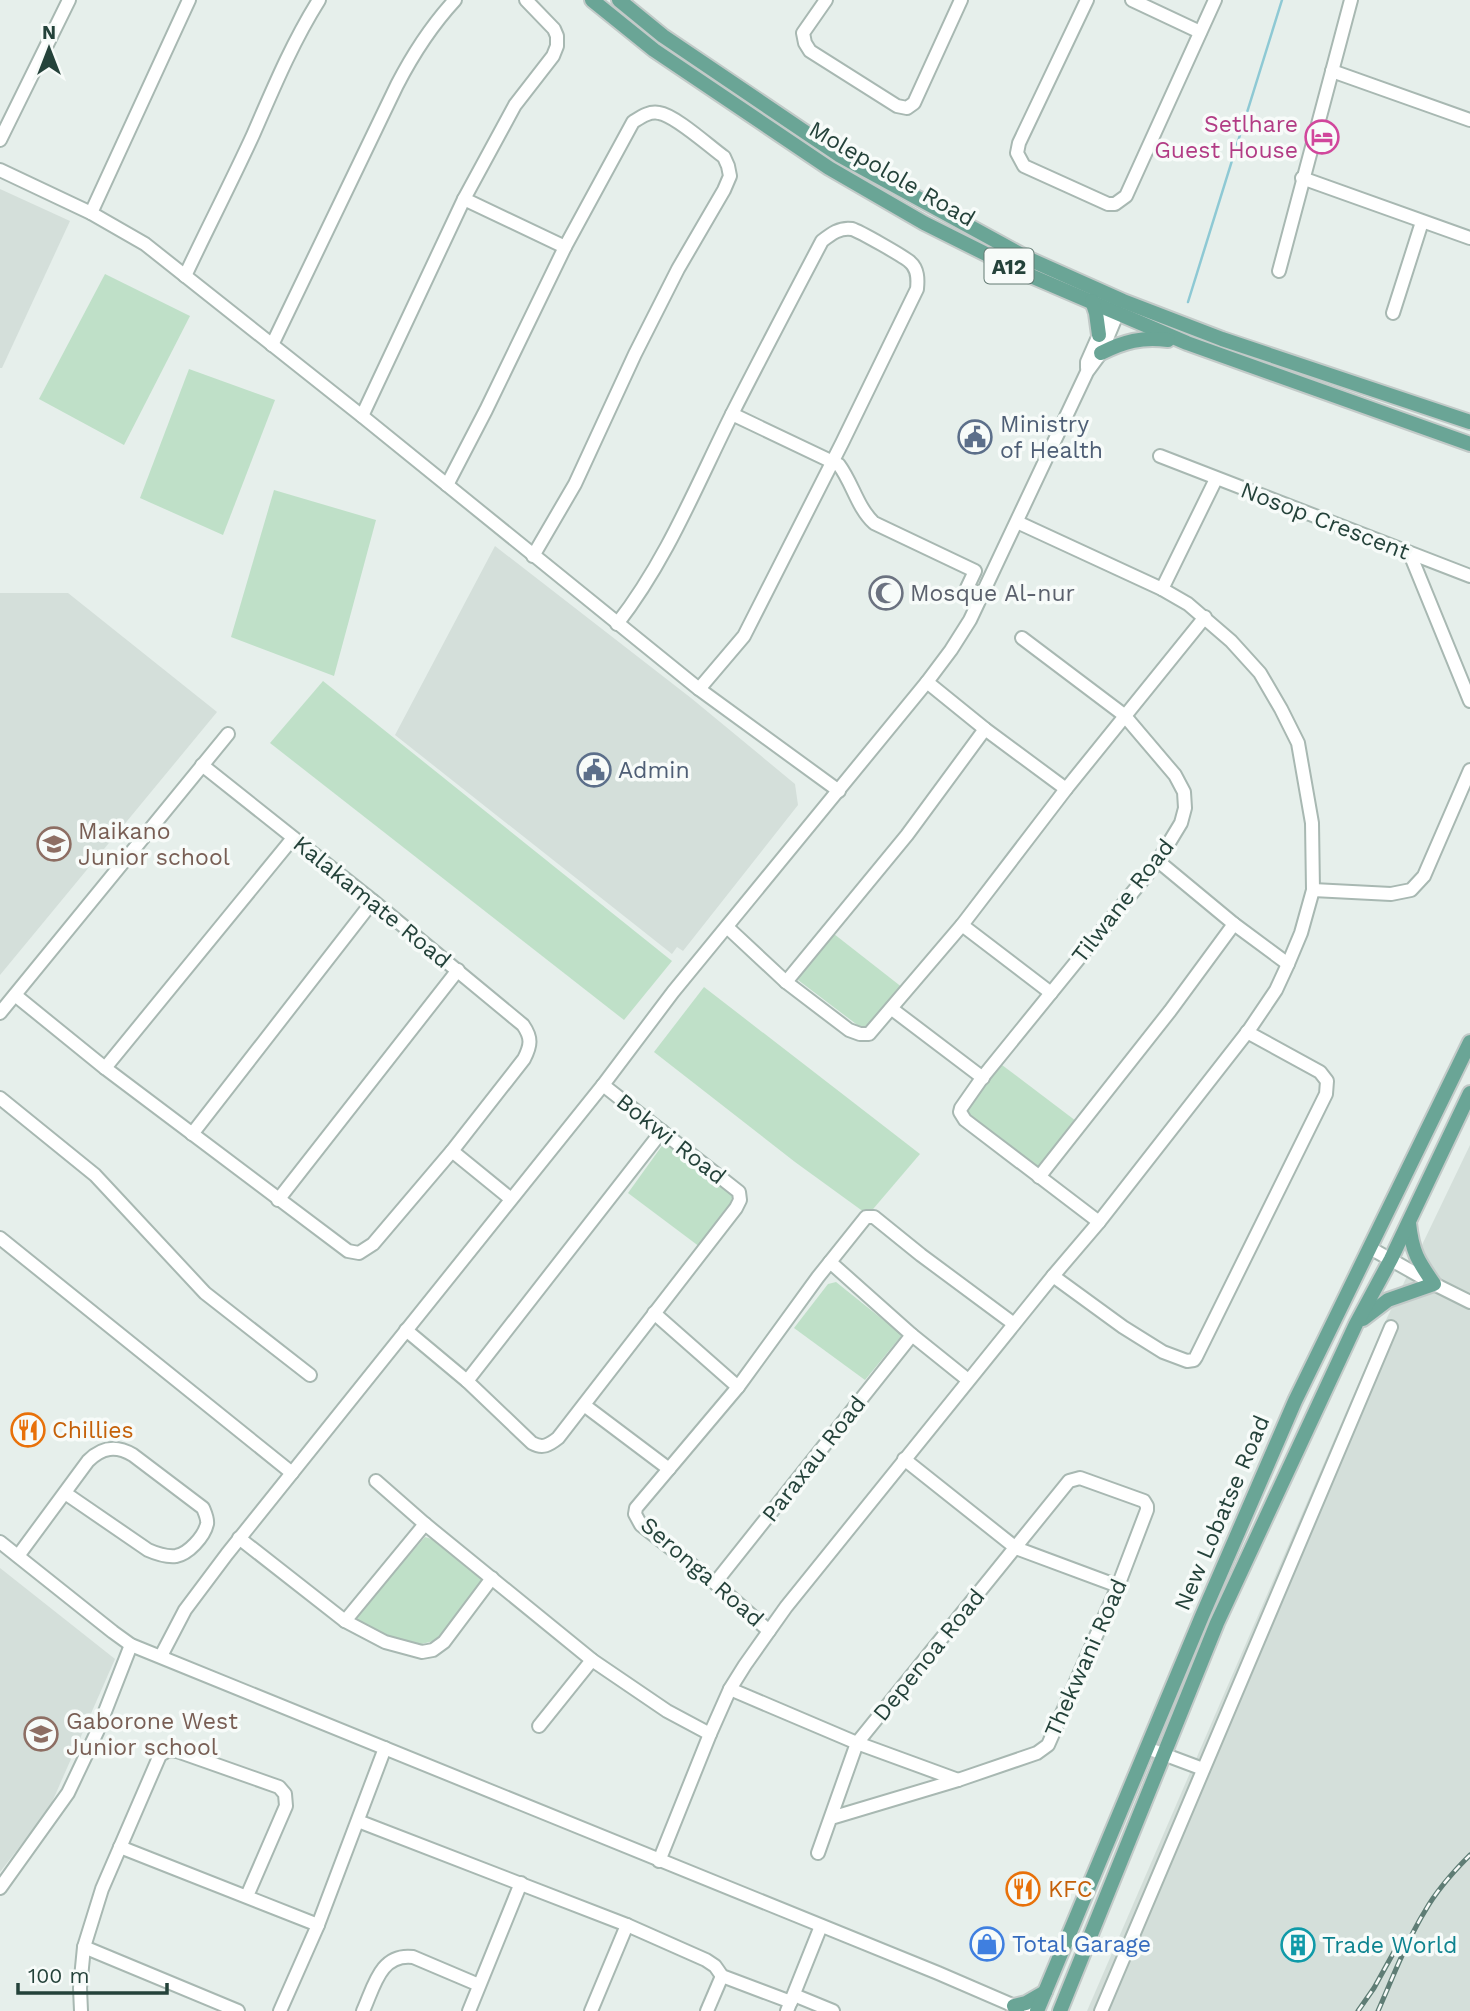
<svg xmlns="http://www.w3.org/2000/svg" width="1470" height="2011" viewBox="0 0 1470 2011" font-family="'Work Sans',sans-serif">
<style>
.built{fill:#d4dfda}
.green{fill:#bfe0c8}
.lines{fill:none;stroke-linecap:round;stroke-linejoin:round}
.stream{stroke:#8ec9d4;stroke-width:2.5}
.minor-casing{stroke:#a8b8b2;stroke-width:16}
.major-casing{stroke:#c2cac8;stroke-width:18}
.minor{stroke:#fff;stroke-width:12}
.major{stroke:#6aa596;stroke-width:14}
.rail-casing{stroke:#5f7d75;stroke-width:5}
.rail{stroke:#f7fbf9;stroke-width:2.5;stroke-dasharray:8;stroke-linecap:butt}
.labels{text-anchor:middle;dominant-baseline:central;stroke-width:7;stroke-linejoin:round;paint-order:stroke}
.shield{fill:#f7fbf9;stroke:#637a73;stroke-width:2}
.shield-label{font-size:21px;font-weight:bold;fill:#24423a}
.hotel-label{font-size:23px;fill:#b23c85;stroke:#f7fbf9;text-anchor:end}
.street-label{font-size:23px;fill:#24423a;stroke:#f7fbf9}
.service-label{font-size:23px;fill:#4e5e75;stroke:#f7fbf9;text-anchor:start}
.worship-label{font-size:23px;fill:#5b616d;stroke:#f7fbf9;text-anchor:start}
.education-label{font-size:23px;fill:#785e54;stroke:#f7fbf9;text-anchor:start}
.food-label{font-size:23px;fill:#c56008;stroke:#f7fbf9;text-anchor:start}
.shop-label{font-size:23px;fill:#366cbe;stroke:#f7fbf9;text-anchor:start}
.culture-label{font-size:23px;fill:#0d838f;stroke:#f7fbf9;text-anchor:start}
</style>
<rect width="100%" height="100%" fill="#e6efeb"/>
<!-- built -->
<g class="built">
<path d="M0,189l70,32 -68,147h-2z"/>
<path d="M495,546l196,152 104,86 3,21 -115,146 -6,-4 -5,7 -277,-219z"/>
<path d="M0,593h68l149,119 -217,263z"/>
<path d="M1470,1145v866h-383l298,-689z"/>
<path d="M0,1568l115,91 -66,150 -49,63z"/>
</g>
<!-- green -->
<g class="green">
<path d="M105,274l85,42 -66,129 -85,-46z"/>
<path d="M189,369l86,31 -52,135 -83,-37z"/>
<path d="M274,490l102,30 -42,156 -103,-39z"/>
<path d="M323,681l349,280 -48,59 -354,-277z"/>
<path d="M834,934l69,54 -39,42 -66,-50 3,-7z"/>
<path d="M704,987l216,167 -52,61 -73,-53 -141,-110z"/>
<path d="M1002,1065l74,56 -34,50 -74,-56 -2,-7z"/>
<path d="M664,1143l69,51 -4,15 -29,38 -72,-54z"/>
<path d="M836,1282l66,53 -37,45 -71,-52 34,-44z"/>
<path d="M425,1537l10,3 51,40 -45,59 -23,6 -36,-8 -28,-19z"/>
</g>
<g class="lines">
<!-- stream -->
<path class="stream" d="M1188,302l94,-302"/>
<defs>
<g id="minor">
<path d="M826,0l-23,33 2,10 5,8 87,55 10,2 7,-5 47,-103"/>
<path d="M1087,0l-68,143 -2,10 7,13 84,38h7l11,-8 89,-196"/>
<path d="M1132,0l68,32"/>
<path d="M1332,71l138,49"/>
<path d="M0,140l69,-140"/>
<path d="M0,170l91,43 54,31 217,172 337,273 140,102"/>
<path d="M1302,178l168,60"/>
<path d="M464,199l101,48"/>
<path d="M91,213l98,-213"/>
<path d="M1279,271l72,-271"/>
<path d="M185,276c22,-47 46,-93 68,-141 20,-46 39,-92 66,-135"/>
<path d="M1393,313l29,-91"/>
<path d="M272,345l125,-260c16,-31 34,-59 58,-85"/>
<path d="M1087,368v-6l27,-61"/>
<path d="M732,414l107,51c14,19 18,42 35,58l101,48 -8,17 15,7"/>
<path d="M362,416l102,-217 51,-94 38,-49 4,-10v-10l-3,-7 -28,-29"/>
<path d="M1160,456l310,120"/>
<path d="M447,485l39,-75 79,-163 68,-125c8,-5 16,-11 26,-9 16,2 51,34 65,44l4,9 2,10 -6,14 -46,79 -43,85 -60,130 -42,72"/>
<path d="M1410,554l60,147"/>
<path d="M1162,589l54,-110"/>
<path d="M617,624c50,-64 80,-140 116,-212 29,-57 59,-114 89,-171 9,-7 18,-14 30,-12 7,2 53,28 58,33 8,7 8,17 7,27l-75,154 -98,193 -45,53"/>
<path d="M1022,638l102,77 51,60 9,17 1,16 -4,15 -23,38 -176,217 -21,30 -1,4 5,8 134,102"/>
<path d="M927,682l58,47 81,60"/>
<path d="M1158,861l76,63 54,40"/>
<path d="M1313,890l78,4 20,-4 13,-14 46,-106"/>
<path d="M962,925l89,68"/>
<path d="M727,927l59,55 63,48 11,4h9l93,-109 104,-136 139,-172"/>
<path d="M786,982l121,-147 78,-106"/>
<path d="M15,995l90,73 243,183 11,2 14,-9 79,-93 72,-92c7,-14 8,-21 -1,-34l-150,-124 -171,-136"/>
<path d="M892,1009l91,69"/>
<path d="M0,1013l228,-279"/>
<path d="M105,1068l188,-230"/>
<path d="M0,1098l95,77 110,118 105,82"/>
<path d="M192,1134l181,-233"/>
<path d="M452,1151l59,48"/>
<path d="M1039,1177l131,-166 64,-87"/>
<path d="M278,1200l180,-230"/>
<path d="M0,1238l292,235"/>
<path d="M1370,1248l64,36 36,18"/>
<path d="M830,1262l82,73 56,45"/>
<path d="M1053,1276l70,51 40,25 24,9 7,-1 2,-3 130,-263 1,-13 -7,-9 -73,-40"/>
<path d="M654,1313l84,74"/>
<path d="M406,1330l61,51 65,62c11,6 17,2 26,-5l178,-230 4,-8 -1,-8 -136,-107"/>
<path d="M467,1381l195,-250"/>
<path d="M584,1405l85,64"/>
<path d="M904,1459l112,89 102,38"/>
<path d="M376,1481l49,43 167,136 75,51 43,23"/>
<path d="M239,1538l106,83 40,21 37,10 11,-2 11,-8 48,-64"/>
<path d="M0,1542l113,90 18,13 807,328 88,38"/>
<path d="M18,1556l70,-95c14,-14 28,-16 45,-6l70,53c2,5 5,11 4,16 -3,13 -19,30 -31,32 -10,1 -19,-2 -28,-6l-83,-57"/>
<path d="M715,1583l197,-248"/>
<path d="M345,1621l80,-97"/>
<path d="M769,1631l-54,-48 -74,-58 -6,-11 1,-6 102,-121 80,-110 48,-60h8l47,38 93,69"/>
<path d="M161,1656l24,-46 42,-56 376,-469 70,-93 254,-310 24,-32 19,-30 117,-248 14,-19 20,-48"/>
<path d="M730,1689l127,54 101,37"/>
<path d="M539,1726l53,-66"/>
<path d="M1147,1748l56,21"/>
<path d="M358,1821l269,104 79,35 9,6 7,10 69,26"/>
<path d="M120,1847l198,78"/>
<path d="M818,1853l39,-110 212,-262 11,-3 64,23 3,5v4l-29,76 -70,159 -11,8 -79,27 -127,38"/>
<path d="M659,1861l51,-127 20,-45 15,-24 41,-58 267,-331 46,-54 150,-192 27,-40 12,-26 13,-31 12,-43 -1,-67 -14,-80 -17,-34 -21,-36 -29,-32 -43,-37 -26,-15 -145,-67"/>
<path d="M0,1888l68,-95 29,-61 34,-87"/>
<path d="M84,1947l154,64"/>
<path d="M794,1995l39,16"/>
<path d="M81,2011l-1,-23 4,-41 18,-58 58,-134 7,-4h10l102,36 6,7 1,12 -39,90"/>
<path d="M280,2011l38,-86 67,-177"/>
<path d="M363,2011c11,-24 17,-58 50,-54l66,28"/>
<path d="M469,2011l52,-128"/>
<path d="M591,2011l36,-86"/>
<path d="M707,2011l15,-35"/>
<path d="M787,2011l34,-85"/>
<path d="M1101,2011l290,-684"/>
</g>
<g id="major">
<path d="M592,0l62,50 175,118 95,55 100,50 163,70 283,101"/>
<path d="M619,0l44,36 176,119 190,104 94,42 99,38 248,83"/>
<path d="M1092,301l4,12 3,22"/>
<path d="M1101,353c24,-12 40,-16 67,-13"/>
<path d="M1363,1319l25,-19 46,-16c-16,-23 -22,-32 -25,-61"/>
<path d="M1017,2011l-3,-5 12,-3 19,-11"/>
<path d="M1037,2011l165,-395 93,-215 175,-359"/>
<path d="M1060,2011l157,-388 139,-299 35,-65 79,-166"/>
</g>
</defs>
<!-- minor casing -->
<use href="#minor" class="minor-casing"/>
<!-- major casing -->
<use href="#major" class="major-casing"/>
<!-- minor -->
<use href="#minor" class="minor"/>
<!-- major -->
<use href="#major" class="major"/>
<defs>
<g id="rail">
<path d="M1358,2011l16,-23 21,-38"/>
<path d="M1378,2011c15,-34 28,-69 47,-100 12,-21 28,-39 45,-56"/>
</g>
</defs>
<!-- rail casing -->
<use href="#rail" class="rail-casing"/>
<!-- rail -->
<use href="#rail" class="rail"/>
</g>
<!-- icons -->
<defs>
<symbol id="hotel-ring" viewBox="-11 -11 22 22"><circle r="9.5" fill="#f7fbf9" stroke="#d1479c" stroke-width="1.5"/><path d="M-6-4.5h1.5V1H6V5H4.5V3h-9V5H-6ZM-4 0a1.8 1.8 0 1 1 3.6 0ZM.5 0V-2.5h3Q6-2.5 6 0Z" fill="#d1479c"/></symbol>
<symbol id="civic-ring" viewBox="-11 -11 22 22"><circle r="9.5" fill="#f7fbf9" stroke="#5c6f8a" stroke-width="1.5"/><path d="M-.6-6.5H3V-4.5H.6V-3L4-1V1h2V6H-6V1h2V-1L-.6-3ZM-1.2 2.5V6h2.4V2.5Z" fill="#5c6f8a"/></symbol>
<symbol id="mosque-ring" viewBox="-11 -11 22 22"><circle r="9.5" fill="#f7fbf9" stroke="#6b7280" stroke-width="1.5"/><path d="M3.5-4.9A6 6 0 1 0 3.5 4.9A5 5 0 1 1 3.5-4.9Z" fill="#6b7280"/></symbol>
<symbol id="school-ring" viewBox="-11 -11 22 22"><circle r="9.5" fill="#f7fbf9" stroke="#8d6e63" stroke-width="1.5"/><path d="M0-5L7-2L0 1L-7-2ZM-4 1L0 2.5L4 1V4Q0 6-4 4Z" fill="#8d6e63"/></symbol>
<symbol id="restaurant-ring" viewBox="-11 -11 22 22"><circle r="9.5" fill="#f7fbf9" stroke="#e8710a" stroke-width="1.5"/><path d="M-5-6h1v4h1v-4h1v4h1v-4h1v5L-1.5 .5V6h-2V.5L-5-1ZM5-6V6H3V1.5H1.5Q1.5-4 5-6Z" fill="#e8710a"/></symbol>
<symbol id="shop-ring" viewBox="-11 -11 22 22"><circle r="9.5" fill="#f7fbf9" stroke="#3f7fe0" stroke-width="1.5"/><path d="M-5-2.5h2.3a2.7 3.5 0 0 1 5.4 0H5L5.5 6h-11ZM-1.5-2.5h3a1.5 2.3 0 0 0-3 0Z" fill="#3f7fe0"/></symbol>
<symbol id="building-ring" viewBox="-11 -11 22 22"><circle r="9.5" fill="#f7fbf9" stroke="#0f9aa8" stroke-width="1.5"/><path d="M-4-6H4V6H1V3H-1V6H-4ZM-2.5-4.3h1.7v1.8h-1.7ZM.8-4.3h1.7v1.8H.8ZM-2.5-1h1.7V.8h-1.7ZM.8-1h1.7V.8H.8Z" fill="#0f9aa8"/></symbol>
</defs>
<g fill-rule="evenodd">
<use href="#hotel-ring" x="1303" y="118" width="38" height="38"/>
<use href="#civic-ring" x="956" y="418" width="38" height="38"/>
<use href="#mosque-ring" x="867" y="574" width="38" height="38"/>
<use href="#civic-ring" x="575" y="751" width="38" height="38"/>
<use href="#school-ring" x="35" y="825" width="38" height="38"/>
<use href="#restaurant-ring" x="9" y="1411" width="38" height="38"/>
<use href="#school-ring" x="22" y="1715" width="38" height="38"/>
<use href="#restaurant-ring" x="1004" y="1870" width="38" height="38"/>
<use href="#shop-ring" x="968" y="1925" width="38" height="38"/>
<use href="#building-ring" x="1279" y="1926" width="38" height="38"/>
</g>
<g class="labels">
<!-- shield labels -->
<rect class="shield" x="984.5" y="248.5" width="49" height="35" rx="5"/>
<g class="shield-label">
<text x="1009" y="266">A12</text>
</g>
<!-- hotel labels -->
<g class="hotel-label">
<text x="1298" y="124">Setlhare<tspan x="1298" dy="26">Guest House</tspan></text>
</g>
<!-- street labels -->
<g class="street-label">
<text transform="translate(892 174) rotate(30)">Molepolole Road</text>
<text transform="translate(1325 521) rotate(21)">Nosop Crescent</text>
<text transform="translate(1123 901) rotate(-52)">Tilwane Road</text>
<text transform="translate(372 902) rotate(39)">Kalakamate Road</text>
<text transform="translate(671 1139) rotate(38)">Bokwi Road</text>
<text transform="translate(814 1459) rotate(-52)">Paraxau Road</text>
<text transform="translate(1222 1513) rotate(-67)">New Lobatse Road</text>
<text transform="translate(702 1572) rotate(41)">Seronga Road</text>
<text transform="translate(929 1655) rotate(-51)">Depenoa Road</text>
<text transform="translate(1086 1658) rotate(-66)">Thekwani Road</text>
</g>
<!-- service labels -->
<g class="service-label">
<text x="1000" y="424">Ministry<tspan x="1000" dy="26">of Health</tspan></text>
<text x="618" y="770">Admin</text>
</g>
<!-- worship labels -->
<g class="worship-label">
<text x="910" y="593">Mosque Al-nur</text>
</g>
<!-- education labels -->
<g class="education-label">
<text x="78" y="831">Maikano<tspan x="78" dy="26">Junior school</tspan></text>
<text x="66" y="1721">Gaborone West<tspan x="66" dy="26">Junior school</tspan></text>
</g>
<!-- food labels -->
<g class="food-label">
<text x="52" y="1430">Chillies</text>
<text x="1048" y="1889">KFC</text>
</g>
<!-- shop labels -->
<g class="shop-label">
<text x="1012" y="1944">Total Garage</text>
</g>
<!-- culture labels -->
<g class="culture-label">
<text x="1322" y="1945">Trade World</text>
</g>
</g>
<!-- north arrow -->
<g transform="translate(49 49)" stroke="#f7fbf9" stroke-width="5" paint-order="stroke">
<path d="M0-5L12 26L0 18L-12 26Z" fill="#24423a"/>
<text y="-10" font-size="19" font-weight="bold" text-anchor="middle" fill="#24423a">N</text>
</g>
<!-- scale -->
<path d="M18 1983v10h149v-10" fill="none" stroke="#24423a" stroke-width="3.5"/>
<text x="28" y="1983" font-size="21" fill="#24423a" stroke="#f7fbf9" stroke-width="5" paint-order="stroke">100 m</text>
</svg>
